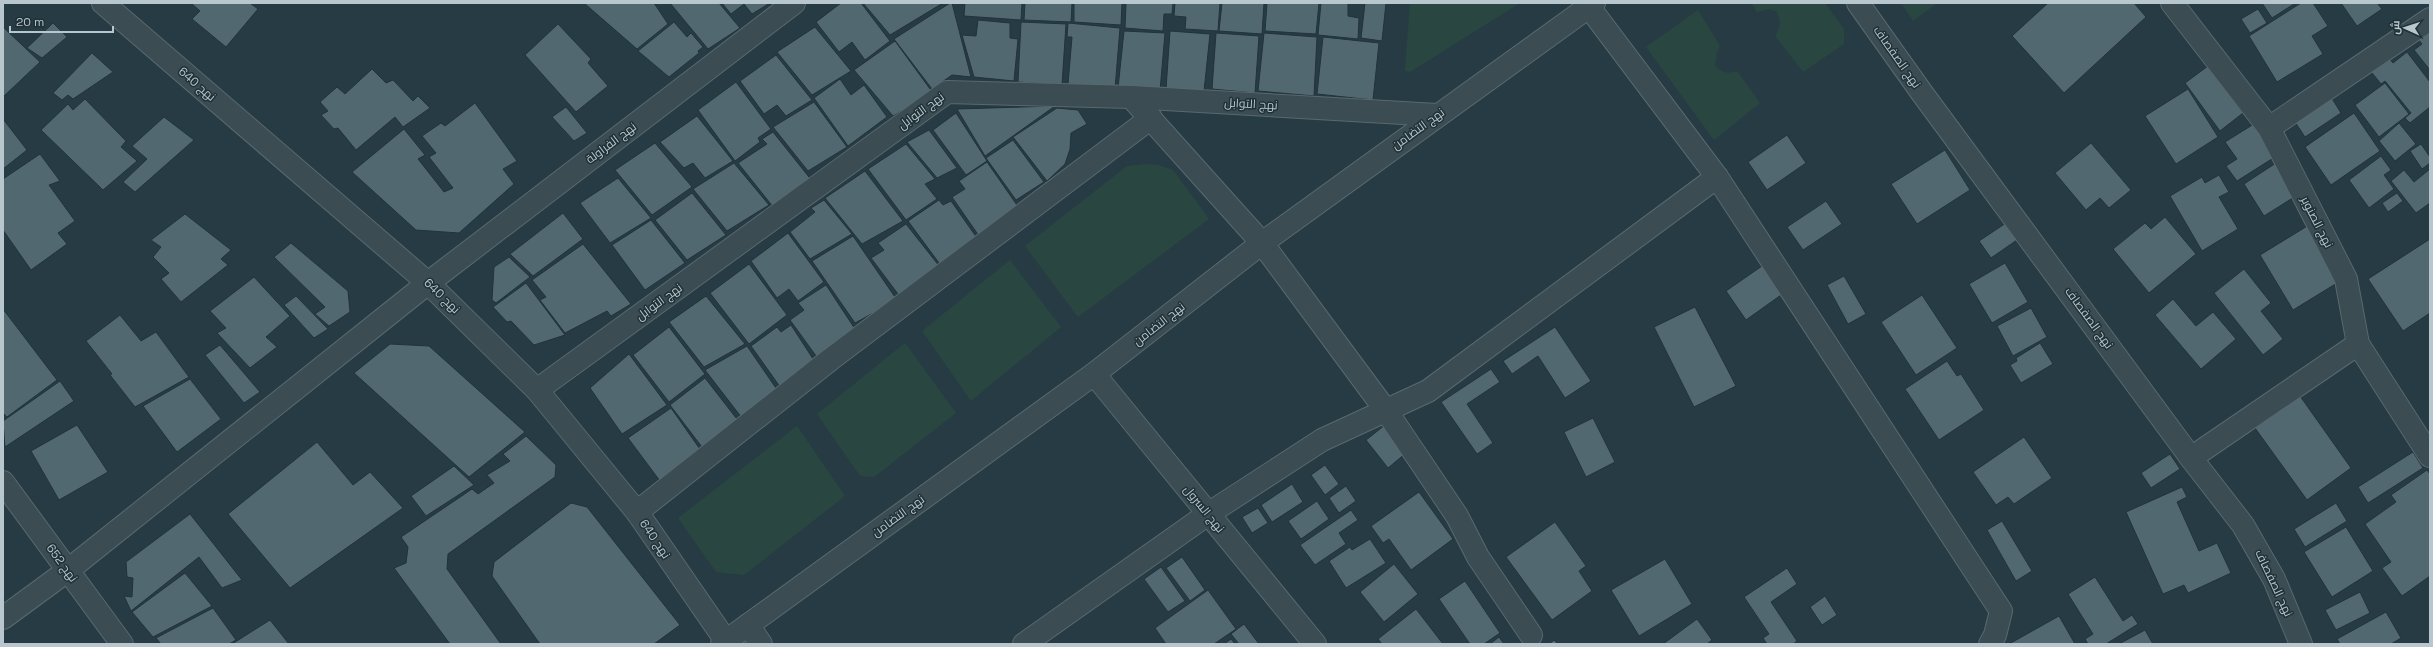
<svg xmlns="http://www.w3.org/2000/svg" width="2433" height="647" viewBox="0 0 2433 647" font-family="'Space Grotesk',Cairo,sans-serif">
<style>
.green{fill:#2a4641}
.building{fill:#526870;stroke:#22333a}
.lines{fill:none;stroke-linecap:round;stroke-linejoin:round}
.minor-casing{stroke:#596970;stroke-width:24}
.tertiary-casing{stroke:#596970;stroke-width:24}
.minor{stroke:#3b4c53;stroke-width:22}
.tertiary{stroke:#3b4c53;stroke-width:22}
.labels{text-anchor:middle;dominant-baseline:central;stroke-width:3;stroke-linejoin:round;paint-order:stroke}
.street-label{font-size:12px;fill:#b8c6cd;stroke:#203138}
</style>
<rect width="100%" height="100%" fill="#263b43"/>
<!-- green -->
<g class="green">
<path d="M1410,3h110l-110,69 -5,-1z"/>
<path d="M1751,3h74l19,26v15l-41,28 -28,-36c6,-10 7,-14 1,-25l-6,-2 -13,3z"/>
<path d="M1901,3h36l-24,18z"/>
<path d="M1698,10l22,36 -3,5 -2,15c8,7 11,8 22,5l23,32 -46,37 -68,-93z"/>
<path d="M1145,164l13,1 15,5 36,49 -131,98 -53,-71 102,-80z"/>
<path d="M1010,260l51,67 -90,74 -49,-70z"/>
<path d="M905,343l51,70 -82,64 -14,-1 -43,-62z"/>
<path d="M797,426l48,70 -101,79 -28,-3 -38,-54z"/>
</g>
<!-- building -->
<g class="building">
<path d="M191,3h59l8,6 -32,38 -34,-28 8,-8z"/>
<path d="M584,3h70l14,21 -31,25z"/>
<path d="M670,3h49l21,25 -32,21z"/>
<path d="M722,3h48l-18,11 -8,-10 -13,10z"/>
<path d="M841,3h20l29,38 -25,19 -13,-18 -13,10 -23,-30z"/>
<path d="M863,3h80l-53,32z"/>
<path d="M950,3h2l19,74 -19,-2 -20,14 -38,-50z"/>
<path d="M965,3h57l-1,17 -57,-4z"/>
<path d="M1025,3h47l-1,19 -47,-2z"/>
<path d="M1074,3h48l-1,22 -47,-3z"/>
<path d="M1126,3h47l-1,11h-8l-1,17 -38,-3z"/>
<path d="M1175,3h45l-2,28 -33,-2 1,-12 -12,-1z"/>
<path d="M1222,3h42l-2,31 -43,-3z"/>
<path d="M1267,3h52l-3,31 -51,-3z"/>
<path d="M1321,3h27v13l11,2 -1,21 -40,-4z"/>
<path d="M1365,3h21l-4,38 -21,-3z"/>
<path d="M2048,3h86l12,14 -82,76 -52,-57z"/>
<path d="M2262,3h31l1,1 -22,14z"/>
<path d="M2301,3h12l15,23 -16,10 11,18 -46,28 -28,-46z"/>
<path d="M2341,3h36l5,6 -25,17z"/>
<path d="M2258,9l9,14 -17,10 -9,-14z"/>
<path d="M2430,11v59l-16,-20 8,-6 -13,-16z"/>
<path d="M978,20l32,3v15l8,1 -4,42 -40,-4 -12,-42 14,1z"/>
<path d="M674,22l13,15 4,-4 12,14 -5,4 1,2 -30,24 -31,-26z"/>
<path d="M1021,22l45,2 -4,61 -44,-3z"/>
<path d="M53,23l14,14 -25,21 -15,-10z"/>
<path d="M1068,23l52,5 -5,61 -47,-5 4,-47h-5z"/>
<path d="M558,24l33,35 -3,4 20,23 -32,26 -51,-57z"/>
<path d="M3,27l37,35 -37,35z"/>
<path d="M815,27l36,44 -39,24 -35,-43z"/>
<path d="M1124,31l41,2 -5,58 -42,-3z"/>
<path d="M1170,31l40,3 -6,57 -38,-2z"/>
<path d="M1216,33l43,3 -4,57 -43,-4z"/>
<path d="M1264,33l53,4 -3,59 -56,-5z"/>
<path d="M1323,37l56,6 -6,57 -56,-6z"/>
<path d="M895,41l38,52 -40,23 -39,-46z"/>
<path d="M2382,49l11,14 14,-11 23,30v25l-20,16 -5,-5 6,-5 -26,-32 -4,3 -17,-21z"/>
<path d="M92,53l21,19 -40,27 -5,-4 -6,5 -9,-7z"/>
<path d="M776,55l36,45 -26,16 -9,-11 -13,9 -24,-33z"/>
<path d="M2208,66l35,47 -23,18 -35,-48z"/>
<path d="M372,69l14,14 7,-3 20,21 5,-5 12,12 -27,19 -8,-10 -39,33 -18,-22 -4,1 -13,-14 7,-4 -8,-9 17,-15 8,7z"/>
<path d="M840,79l11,16 13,-10 23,32 -39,29 -34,-48z"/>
<path d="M736,82l35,47 -13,9 2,4 -25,19 -37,-51z"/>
<path d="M2385,83l24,31 -30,23 -24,-32z"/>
<path d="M2188,89l30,48 -42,27 -31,-48z"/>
<path d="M2328,92l13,21 -36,24 -14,-21z"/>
<path d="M85,99l41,42 -5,6 16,14 -34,29 -62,-60 27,-26 5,6z"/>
<path d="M814,102l33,45 -39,24 -35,-44z"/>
<path d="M475,103l42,58 -14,8 11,15 -55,49 -43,-3 -64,-58 52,-43 21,26 -7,4 26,33 9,-4 -24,-31 7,-4 -14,-17 19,-13 4,3z"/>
<path d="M1055,106l-70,50 -28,-47z"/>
<path d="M566,107l21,26 -13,8 -22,-24z"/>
<path d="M1057,108l21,2 9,14 -16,9 -1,16 -5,15 -18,17 -34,-44z"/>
<path d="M956,113l31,48 -21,14 -33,-45z"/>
<path d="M2354,113l26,38 -49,34 -26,-38z"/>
<path d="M697,116l36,45 -28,17 -12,-15 -9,5 -24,-26z"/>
<path d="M164,117l30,23 -59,52 -12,-10 24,-23 -15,-13z"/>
<path d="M3,119l24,31 -24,19z"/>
<path d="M2257,122l21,33 -41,26 -11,-15 11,-7 -12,-17z"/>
<path d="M2399,123l17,21 -21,17 -16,-20z"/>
<path d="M929,130l28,38 -20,10 -30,-36z"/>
<path d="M773,132l40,50 -39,26 -36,-45 29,-19 -5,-5z"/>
<path d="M1787,135l19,28 -39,27 -19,-28z"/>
<path d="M1013,140l31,42 -28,18 -30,-42z"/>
<path d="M655,143l37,44 -40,28 -37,-45z"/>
<path d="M2091,143l40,47 -22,18 -9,-10 -14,12 -31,-37z"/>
<path d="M906,144l29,35 -10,5 12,15 -31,21 -38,-51z"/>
<path d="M2421,144l9,13v6l-8,6 -12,-18z"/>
<path d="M1945,150l25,40 -53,34 -26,-40z"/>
<path d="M40,154l20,27 -11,4 26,36 -17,12 9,11 -36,26 -28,-40v-51z"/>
<path d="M2381,156l10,14 -7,5 10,14 -25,19 -20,-28z"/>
<path d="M2279,161l20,33 -35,22 -20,-32z"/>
<path d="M987,162l32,46 -40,28 -27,-39 13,-8 -6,-8z"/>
<path d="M734,163l35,42 -42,26 -34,-42z"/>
<path d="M2430,169v34l-14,10 -25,-32 13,-11 10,12z"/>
<path d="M865,171l38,50 -41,23 -37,-46z"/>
<path d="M2219,175l10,17 -10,5 19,32 -36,22 -32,-55 32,-19 3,6z"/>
<path d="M618,178l33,40 -41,25 -30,-40z"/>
<path d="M692,193l34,42 -39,25 -32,-40z"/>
<path d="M2397,193l6,8 -15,11 -6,-9z"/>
<path d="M824,200l28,34 -42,25 -20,-27 25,-20 -4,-4z"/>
<path d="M939,200l4,5 8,-4 26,37 -35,29 -34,-46z"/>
<path d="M1826,201l16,23 -39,26 -16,-23z"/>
<path d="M563,213l20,26 -50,37 -23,-22z"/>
<path d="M185,214l46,36 -10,9 7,6 -47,37 -20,-23 8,-6 -16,-16 8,-10 -10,-7z"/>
<path d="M2165,217l31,37 -47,39 -36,-44 32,-26 6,6z"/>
<path d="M651,220l34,43 -40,27 -33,-45z"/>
<path d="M2006,223l11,17 -26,18 -12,-17z"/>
<path d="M906,224l34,43 -39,31 -30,-40 13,-8 -6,-7z"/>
<path d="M2309,225l33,55 -49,30 -33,-55z"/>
<path d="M788,233l36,49 -26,19 -9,-12 -12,9 -26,-37z"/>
<path d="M853,236l44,64 -42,23 -43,-62z"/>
<path d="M2430,239v74l-27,18 -35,-52z"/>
<path d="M291,243l57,48 2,21 -21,14 -14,-12 10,-7 -51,-50z"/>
<path d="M583,244l48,60 -20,12 -4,-5 -42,22 -25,-33 6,-3 -14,-17z"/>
<path d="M509,257l21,20 -34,26 -4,-3 2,-33z"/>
<path d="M2005,263l23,39 -36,21 -23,-39z"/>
<path d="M749,264l38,51 -38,29 -39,-51z"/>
<path d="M1762,266l19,29 -35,25 -20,-29z"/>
<path d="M2244,269l27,34 -10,8 22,28 -20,16 -49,-62z"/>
<path d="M1844,276l22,38 -18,10 -21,-39z"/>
<path d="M254,277l36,39 -24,21 11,10 -27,21 -33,-35 9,-5 -16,-17z"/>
<path d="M526,283l39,52 -31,10 -23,-24 -4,1 -14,-15z"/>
<path d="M826,285l31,47 -38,28 -29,-40 14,-10 -6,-7z"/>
<path d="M1922,295l35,53 -41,27 -35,-53z"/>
<path d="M296,296l32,33 -14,9 -30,-33z"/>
<path d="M706,296l39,48 -41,23 -35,-45z"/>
<path d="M2173,299l23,27 17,-14 23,27 -35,30 -46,-54z"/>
<path d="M1695,307l41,79 -42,21 -40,-80z"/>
<path d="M2031,308l16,29 -34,19 -16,-30z"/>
<path d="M3,309l54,71 -50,37 -4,-4z"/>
<path d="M120,315l21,26 15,-9 33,45 -54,30 -25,-32 2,-1 -26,-33z"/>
<path d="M791,325l26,40 -34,26 -32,-45 26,-19 4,5z"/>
<path d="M669,327l36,47 -36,28 -36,-47z"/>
<path d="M1555,327l36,54 -26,17 -27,-42 -26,18 -9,-13z"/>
<path d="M2040,343l13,21 -32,19 -11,-18 7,-4 -1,-3z"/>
<path d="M390,344l39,2 96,86 -56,45 -115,-104z"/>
<path d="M220,345l40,47 -16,11 -39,-48z"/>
<path d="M747,346l33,48 -38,24 -37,-48z"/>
<path d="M629,354l38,51 -45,29 -32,-46z"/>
<path d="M1947,361l10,15 4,-2 23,36 -45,30 -34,-51z"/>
<path d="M1491,369l9,13 -33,22 26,39 -16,11 -36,-52z"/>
<path d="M705,378l35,45 -35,28 -35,-46z"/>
<path d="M190,379l31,40 -44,33 -34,-46z"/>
<path d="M60,381l14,20 -69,46 -2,-26z"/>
<path d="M2300,396l51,72 -44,32 -52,-72z"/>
<path d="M671,408l31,44 -42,29 -32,-43z"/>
<path d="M1593,418l22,44 -29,15 -22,-45z"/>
<path d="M77,425l31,47 -49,28 -28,-49z"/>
<path d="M1385,425l21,28 -18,15 -22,-28z"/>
<path d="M526,436l30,29 -1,12 -107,77 -1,15 54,75h-51l-56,-76 12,-5 2,-16 -7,-10 71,-48 6,5 16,-11 -7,-8 23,-14 -7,-7z"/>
<path d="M2024,437l28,41 -38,26 -6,-7 -12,8 -23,-33z"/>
<path d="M317,442l36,43 17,-13 33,36 -113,80 -62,-74z"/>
<path d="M2413,452l10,16 -55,35 -10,-16z"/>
<path d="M2170,454l10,15 -29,19 -10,-15z"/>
<path d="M1325,465l14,19 -14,11 -14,-20z"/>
<path d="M454,466l20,19 -48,31 -15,-20z"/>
<path d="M2427,470l3,4v102l-28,20 -20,-28 9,-6 -26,-38 31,-22 -5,-7z"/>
<path d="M1292,484l11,18 -31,20 -11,-17z"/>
<path d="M1346,486l10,15 -17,12 -10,-15z"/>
<path d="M2182,487l5,10 -10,5 22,49 18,-8 14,30 -43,20 -4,-8 -21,9 -37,-82z"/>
<path d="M1419,492l34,47 -42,31 -22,-31 -6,4 -12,-17z"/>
<path d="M1317,501l12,18 -28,20 -13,-18z"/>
<path d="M571,503l16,4 93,118 -26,19h-114l-48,-68 2,-14z"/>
<path d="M2336,503l11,18 -42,26 -11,-18z"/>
<path d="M1258,508l10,15 -16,10 -10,-16z"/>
<path d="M1351,510l7,10 -19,13 7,11 -31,21 -15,-20z"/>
<path d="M190,514l52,66 -20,8 -23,-31 -68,54 -7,-15 8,1 1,-19 -6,-1 -1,-15z"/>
<path d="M2002,521l30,50 -16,10 -29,-51z"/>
<path d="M1555,522l31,44 -7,5 13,20 -40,29 -46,-63z"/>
<path d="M2346,527l27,44 -41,26 -28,-45z"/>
<path d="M1370,539l16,24 -40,25 -17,-27 21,-14 2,3z"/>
<path d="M1182,557l23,33 -15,11 -24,-33z"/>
<path d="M1665,559l27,45 -53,32 -28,-46z"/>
<path d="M1394,564l24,30 -34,28 -24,-30z"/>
<path d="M1161,567l24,34 -17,11 -24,-33z"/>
<path d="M1787,568l10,16 -26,18 26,39 -4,3h-26l-4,-6 6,-4 -25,-37z"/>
<path d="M185,573l27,33 -59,31 -21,-25z"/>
<path d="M2095,577l28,44 9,-6 6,9 -32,20h-18l-3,-5 8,-5 -25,-40z"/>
<path d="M1465,581l35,52 -16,11h-14l-31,-45z"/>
<path d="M1208,590l28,39 -22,15h-48l-11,-16z"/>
<path d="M2360,592l10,21 -34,17 -11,-20z"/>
<path d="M1825,596l12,19 -15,10 -12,-18z"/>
<path d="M213,608l23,32 -7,4h-68l-5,-6z"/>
<path d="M1416,609l27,35h-61l-4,-5z"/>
<path d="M2386,612l15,26 -10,6h-51l-3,-5z"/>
<path d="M2059,616l16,28h-66z"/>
<path d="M1697,619l15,21 -5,4h-44z"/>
<path d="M270,620l19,24h-57z"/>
<path d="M1244,624l15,20h-20l-8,-10z"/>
<path d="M2145,630l8,14h-34z"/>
<path d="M1499,637l5,7h-14z"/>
<path d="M1231,639l4,5h-11z"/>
<path d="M1554,640l4,4h-9z"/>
</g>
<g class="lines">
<defs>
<g id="minor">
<path d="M103,3l325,280 109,107 100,122 89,129"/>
<path d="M1586,3l131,174 284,434 -6,24 -5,9"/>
<path d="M1858,3l64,90 269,365 52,67 31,54 27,65"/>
<path d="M2172,3l97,125 77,151 12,65 72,112"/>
<path d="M1131,97l131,146 125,169 70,104 21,41 53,78"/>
<path d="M2269,128l161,-109"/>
<path d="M1094,374l221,270"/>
<path d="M537,390l410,-298 184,5 306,18"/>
<path d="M2191,458l167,-114"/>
<path d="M3,482l119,162"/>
<path d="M637,512l194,-153 320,-241"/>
<path d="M3,618l64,-47 361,-288 366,-280"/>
<path d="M748,625l13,19"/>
<path d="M1024,644l184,-130 114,-74 106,-49 289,-214"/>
</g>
<path id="tertiary" d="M722,644l372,-270 168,-131 332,-240"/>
</defs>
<!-- minor casing -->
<use href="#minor" class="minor-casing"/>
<!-- tertiary casing -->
<use href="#tertiary" class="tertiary-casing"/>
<!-- minor -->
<use href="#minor" class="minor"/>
<!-- tertiary -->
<use href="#tertiary" class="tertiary"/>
</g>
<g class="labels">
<!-- street labels -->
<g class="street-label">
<text transform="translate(1897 57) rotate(55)">نهج الصفصاف</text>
<text transform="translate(197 84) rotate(41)">نهج 640</text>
<text transform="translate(1251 104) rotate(3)">نهج التوابل</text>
<text transform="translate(921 111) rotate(-36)">نهج التوابل</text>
<text transform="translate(1418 129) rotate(-36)">نهج التضامن</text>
<text transform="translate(611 143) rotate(-37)">نهج الفراولة</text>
<text transform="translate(2317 222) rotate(63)">نهج الصنوبر</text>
<text transform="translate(442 296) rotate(44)">نهج 640</text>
<text transform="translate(659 302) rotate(-36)">نهج التوابل</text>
<text transform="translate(2089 318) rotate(54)">نهج الصفصاف</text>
<text transform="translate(1159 324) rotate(-38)">نهج التضامن</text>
<text transform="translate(1204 509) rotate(51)">نهج السرول</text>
<text transform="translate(898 516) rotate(-36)">نهج التضامن</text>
<text transform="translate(655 539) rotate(56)">نهج 640</text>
<text transform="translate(62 563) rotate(54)">نهج 652</text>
<text transform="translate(2274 583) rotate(65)">نهج الصفصاف</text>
</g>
</g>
<!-- border -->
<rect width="2433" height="647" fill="none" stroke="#b8c6cd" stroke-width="8"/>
<!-- north arrow -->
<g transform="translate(2405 28) rotate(273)" stroke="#203138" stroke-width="3" paint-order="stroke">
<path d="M0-3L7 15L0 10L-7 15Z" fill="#b8c6cd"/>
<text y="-6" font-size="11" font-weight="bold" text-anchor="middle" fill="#b8c6cd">ش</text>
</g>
<!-- scale -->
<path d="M10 26v6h103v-6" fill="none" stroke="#b8c6cd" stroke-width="2"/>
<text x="16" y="26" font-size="12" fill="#b8c6cd" stroke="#203138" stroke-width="3" paint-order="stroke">20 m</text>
</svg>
